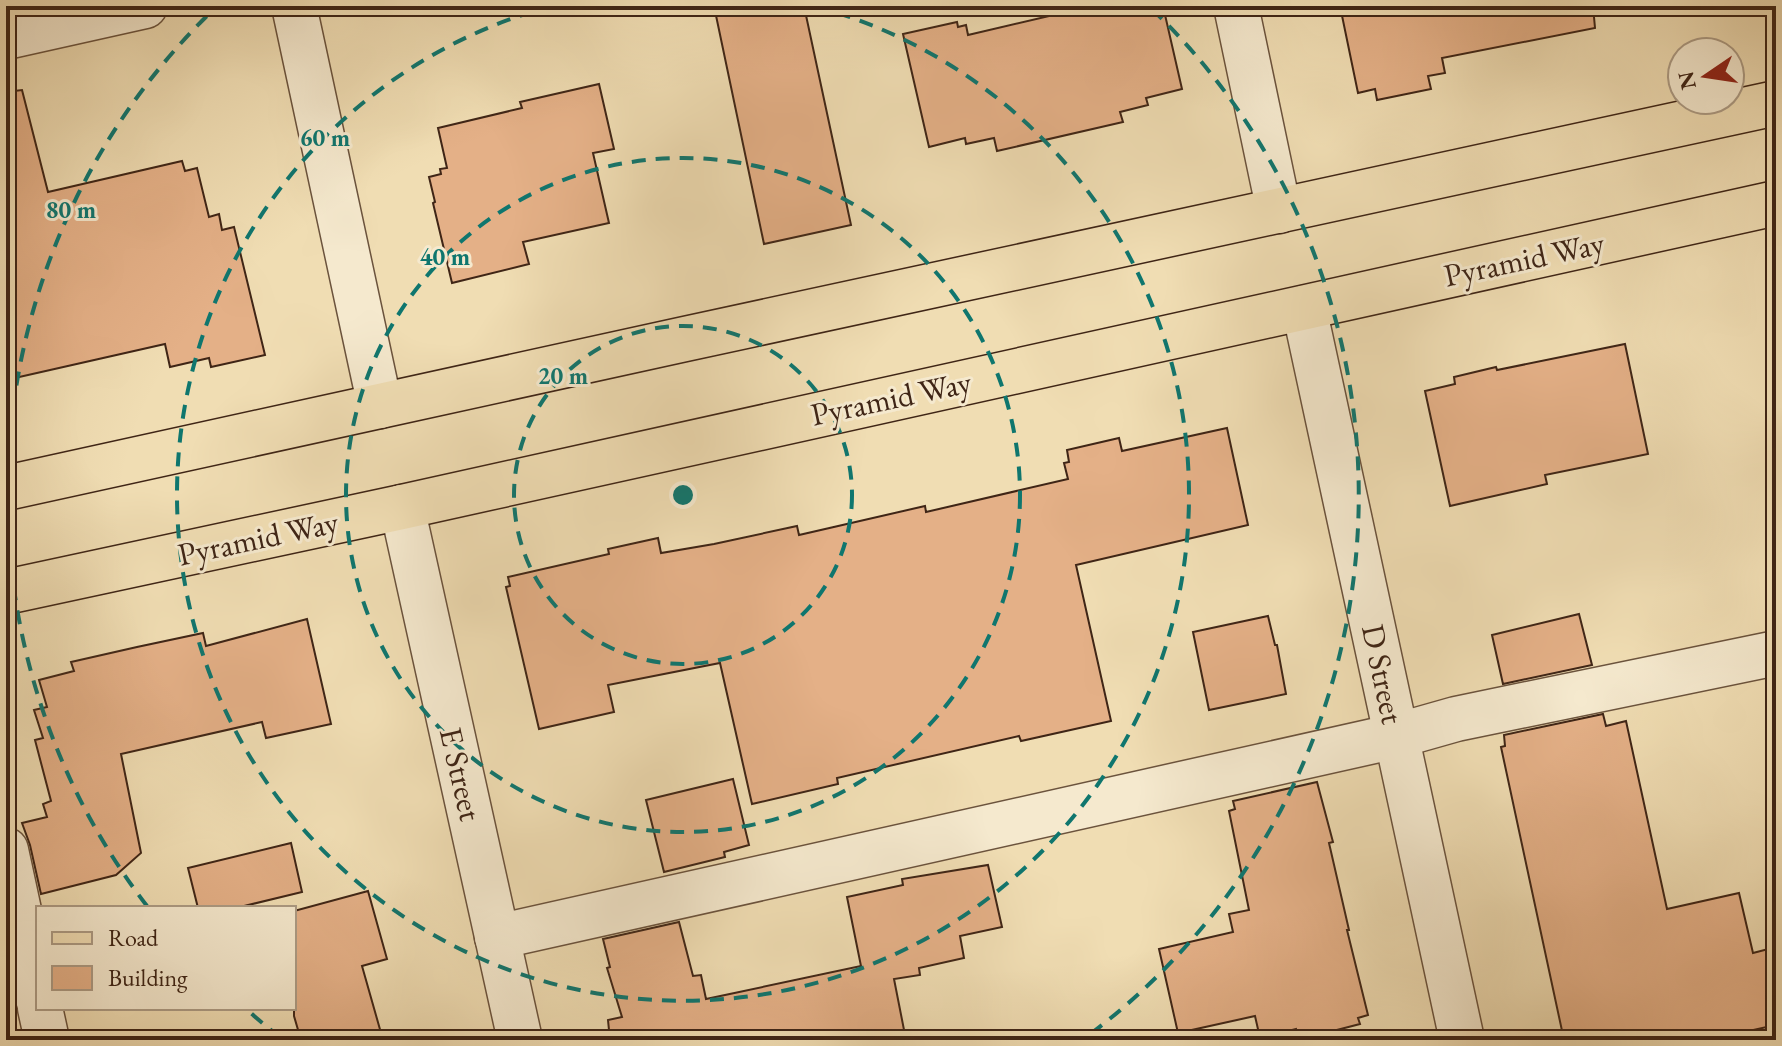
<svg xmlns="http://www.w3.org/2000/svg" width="1782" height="1046" viewBox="0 0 1782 1046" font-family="'EB Garamond',serif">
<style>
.building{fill:#e4b087;stroke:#3f2516;stroke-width:2}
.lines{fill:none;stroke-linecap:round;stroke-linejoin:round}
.minor-casing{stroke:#6b533d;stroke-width:47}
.major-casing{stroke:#3f2516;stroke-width:47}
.minor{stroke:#f5e9ce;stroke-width:44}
.major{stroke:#f0ddb3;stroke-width:44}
.ring{fill:none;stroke:#0f766e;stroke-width:4;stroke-dasharray:14 10}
.labels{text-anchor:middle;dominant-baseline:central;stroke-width:6;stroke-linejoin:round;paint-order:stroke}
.street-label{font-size:32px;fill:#3f2516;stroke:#f5e9ce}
.centre{fill:#0f766e;stroke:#f5e9ce;stroke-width:4}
.ring-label{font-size:24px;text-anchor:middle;font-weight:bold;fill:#0f766e;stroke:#f5e9ce;stroke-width:6;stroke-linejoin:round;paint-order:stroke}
</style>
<rect width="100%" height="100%" fill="#f0ddb3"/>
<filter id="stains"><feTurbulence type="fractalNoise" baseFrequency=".0025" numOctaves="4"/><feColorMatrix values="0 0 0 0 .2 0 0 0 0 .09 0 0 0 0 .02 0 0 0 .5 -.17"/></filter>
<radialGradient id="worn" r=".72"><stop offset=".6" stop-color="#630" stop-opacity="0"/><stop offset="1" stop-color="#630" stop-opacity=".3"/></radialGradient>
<!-- building -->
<g class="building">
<path d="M714,6h90l47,219 -87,19z"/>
<path d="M1092,6h71l19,83 -36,9 2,7 -28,7 3,10 -126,29 -3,-13 -28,6 -1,-6 -36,9 -26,-113 54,-12 1,5 8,-2 2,10z"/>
<path d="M1340,6h253l2,22 -153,30 3,15 -17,3 3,13 -54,11 -2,-11 -17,4z"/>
<path d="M599,84l15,65 -21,4 16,70 -86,19 6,22 -77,19 -19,-80 2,-1 -6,-25 12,-3 -1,-5 7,-1 -9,-40 84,-20 -2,-6z"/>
<path d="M22,90l26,102 134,-31 3,10 12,-3 12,49 10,-3 3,16 12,-3 31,128 -54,12 -2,-9 -39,9 -5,-23 -159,36v-288z"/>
<path d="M1625,344l23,110 -103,21 2,9 -97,22 -25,-115 30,-7 -1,-7 42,-10 1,3z"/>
<path d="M1227,428l21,97 -172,40 35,156 -90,20 -2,-5 -182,42 1,6 -86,20 -32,-141 -112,22 6,27 -75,17 -33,-142 4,-1 -2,-9 101,-23 -1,-5 50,-11 3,15 53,-9 83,-18 2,9 126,-29 1,6 142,-33 -4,-16 5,-1 -2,-12 52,-12 3,13z"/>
<path d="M1579,614l13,51 -89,19 -11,-49z"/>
<path d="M1268,616l7,29h2l9,49 -77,16 -16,-78z"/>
<path d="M307,619l24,105 -65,14 -4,-16 -141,32 20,99 -25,22 -75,19 -11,-49 -8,-22 25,-6 -4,-13 8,-3 -16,-61 8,-2 -9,-28 13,-3 -8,-27 35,-9 -3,-9 66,-15 66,-14 3,13z"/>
<path d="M1603,714l3,12 20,-5 41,188 72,-16 14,60 23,-6v78l-68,15h-144l-63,-293 4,-1 -1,-11z"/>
<path d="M733,779l16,66 -25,7 1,5 -61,15 -18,-72z"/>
<path d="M1317,782l16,60 -4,1 20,87h-2l21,85 -10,3 2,6 -62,16 -2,-11 -36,9 -5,-22 -77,17 -19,-84 74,-17 -4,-18 20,-4 -20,-99 6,-2 -2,-8z"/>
<path d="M291,843l11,49 -66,16h-38l-10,-40z"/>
<path d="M988,865l14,62 -42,9 4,22 -45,10 1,7 -26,4 12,61h-296l-2,-20 14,-3 -15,-49 3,-1 -7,-28 76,-17 14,54 8,-1 5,24 155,-33 -14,-69 56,-12 -1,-6z"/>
<path d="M368,891l19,68 -25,7 21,74h-82l-7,-24v-105z"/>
</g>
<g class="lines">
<defs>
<g id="minor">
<path d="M294,6l86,400"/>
<path d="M1236,6l43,205"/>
<path d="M6,37l139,-31"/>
<path d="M1304,308l158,732"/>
<path d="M402,507l118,533"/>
<path d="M6,850l32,149"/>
<path d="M497,937l899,-201 60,-17 320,-66"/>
<path d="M40,1008l7,32"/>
</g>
<g id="major">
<path d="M6,488l679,-149 1091,-236"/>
<path d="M6,592l396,-85 1374,-304"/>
</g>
</defs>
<!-- minor casing -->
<use href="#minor" class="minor-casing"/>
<!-- major casing -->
<use href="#major" class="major-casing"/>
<!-- minor -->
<use href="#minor" class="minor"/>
<!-- major -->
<use href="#major" class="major"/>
</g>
<!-- distance rings -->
<g class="ring">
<circle cx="683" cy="495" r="169"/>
<circle cx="683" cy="495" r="337"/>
<path d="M814 6A506 506 0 1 1 552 6"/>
<path d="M281 1038A675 675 0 0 1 245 1008M147 906A675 675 0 0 1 214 9M1152 9A675 675 0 0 1 1085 1038"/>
</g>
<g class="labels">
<!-- street labels -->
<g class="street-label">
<text transform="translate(1524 259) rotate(-12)">Pyramid Way</text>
<text transform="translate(891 398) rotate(-12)">Pyramid Way</text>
<text transform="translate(258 538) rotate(-12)">Pyramid Way</text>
<text transform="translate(1383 674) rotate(78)">D Street</text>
<text transform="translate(461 774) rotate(77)">E Street</text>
</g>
</g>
<circle cx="683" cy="495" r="12" class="centre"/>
<g class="ring-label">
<text x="325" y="146">60 m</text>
<text x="71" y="218">80 m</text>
<text x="445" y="265">40 m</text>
<text x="563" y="384">20 m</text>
</g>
<!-- margin -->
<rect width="1782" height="1046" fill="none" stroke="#f0ddb3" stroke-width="32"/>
<rect x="8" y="8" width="1766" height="1030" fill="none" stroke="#3f2516" stroke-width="4"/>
<rect x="16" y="16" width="1750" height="1014" fill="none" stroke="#3f2516" stroke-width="2"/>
<!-- legend -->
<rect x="36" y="906" width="260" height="104" fill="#f5e9ce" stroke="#ac9b84" stroke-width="2"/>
<rect x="52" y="932" width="40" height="12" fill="#f0ddb3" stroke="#ac9b84" stroke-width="2"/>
<text x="108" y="946" font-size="24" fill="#3f2516">Road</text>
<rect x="52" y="966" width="40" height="24" fill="#e4b087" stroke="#ac9b84" stroke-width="2"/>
<text x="108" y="986" font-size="24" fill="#3f2516">Building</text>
<!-- north arrow -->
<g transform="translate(1706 76) rotate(257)"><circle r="38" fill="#f5e9ce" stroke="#ac9b84" stroke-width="2"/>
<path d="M0-6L14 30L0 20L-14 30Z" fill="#8f2418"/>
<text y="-12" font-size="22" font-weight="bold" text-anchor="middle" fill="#3f2516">N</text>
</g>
<rect width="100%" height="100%" filter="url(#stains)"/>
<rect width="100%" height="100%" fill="url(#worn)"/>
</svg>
